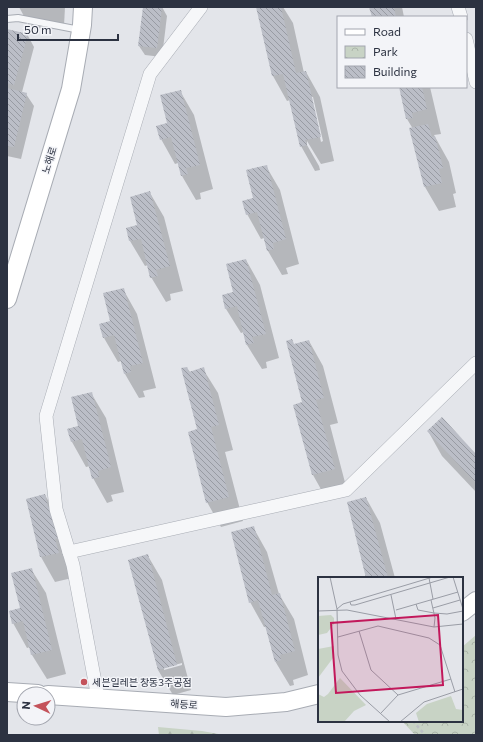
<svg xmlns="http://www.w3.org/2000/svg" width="483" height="742" viewBox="0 0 483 742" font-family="Commissioner,'Noto Sans KR',sans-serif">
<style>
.forest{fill:url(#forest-firs)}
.park{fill:url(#park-crowns)}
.shadow{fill:#0003;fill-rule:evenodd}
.building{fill:url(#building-back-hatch)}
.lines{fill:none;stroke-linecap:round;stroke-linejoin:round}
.service-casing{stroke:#a8acb4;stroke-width:8}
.minor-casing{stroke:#a8acb4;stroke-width:14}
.secondary-casing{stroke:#a8acb4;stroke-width:20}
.path{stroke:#bdc0c5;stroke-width:2.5;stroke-dasharray:3 3;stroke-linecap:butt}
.service{stroke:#f6f7f9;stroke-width:6}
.minor{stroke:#f6f7f9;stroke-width:13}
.secondary{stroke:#fff;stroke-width:18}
.poi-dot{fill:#c4535b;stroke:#f3f4f8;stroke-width:1.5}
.labels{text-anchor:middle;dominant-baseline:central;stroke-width:3;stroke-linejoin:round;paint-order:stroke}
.street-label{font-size:10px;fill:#2c3241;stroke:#f3f4f8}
.poi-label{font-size:10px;fill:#2c3241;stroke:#f3f4f8;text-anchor:start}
.inset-road{fill:none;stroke:#9a9da6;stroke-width:1}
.view{fill:#c2185b;fill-opacity:0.15;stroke:#c2185b;stroke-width:2}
.inset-edge{fill:none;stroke:#2c3241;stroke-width:2}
</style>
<defs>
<pattern id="forest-firs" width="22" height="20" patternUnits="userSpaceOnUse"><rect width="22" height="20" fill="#c8d3c5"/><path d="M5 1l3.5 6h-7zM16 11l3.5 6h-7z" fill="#acb6aa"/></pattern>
<pattern id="park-crowns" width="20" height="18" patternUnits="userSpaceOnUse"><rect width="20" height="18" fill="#c8d3c5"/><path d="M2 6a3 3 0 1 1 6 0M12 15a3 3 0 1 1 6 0" fill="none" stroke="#acb6aa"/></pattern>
<pattern id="building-back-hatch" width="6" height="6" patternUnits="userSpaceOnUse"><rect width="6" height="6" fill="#bbbec7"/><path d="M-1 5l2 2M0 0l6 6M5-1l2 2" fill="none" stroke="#989ba3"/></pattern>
</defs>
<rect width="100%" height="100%" fill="#e3e5ea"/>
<!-- forest -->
<path class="forest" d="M158,727l44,4 22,4h-65z"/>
<!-- park -->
<path class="park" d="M476,635v100h-61l-13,-14h60v-74z"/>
<!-- shadow -->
<g class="shadow">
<path d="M19,7h46l-1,19 -33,3z"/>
<path d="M144,7h18l5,9 -5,41 -17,-2 -6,-9z"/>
<path d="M258,7h25l10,16 11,50 2,-1 14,25 14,64 -13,3 -14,-23v4l12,21 1,4 -5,1 -14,-25 -11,-46 -3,1 -14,-25zM311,97h2l10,44 -2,1z"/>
<path d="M370,7h32l2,10h-31z"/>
<path d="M7,30l20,4 7,13 -12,45 4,2 8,12 -13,53 -14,-3z"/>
<path d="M400,87h30l11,47 -7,1 15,27 7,31 -3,1 3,13 -17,4 -14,-24 -12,-58 -6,-10z"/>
<path d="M180,91l14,24 19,74 -13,4 1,6 -5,1 -14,-24 -4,-13 -3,1 -14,-25 8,-15z"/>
<path d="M266,166l14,24 19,74 -13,4 2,6 -6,1 -14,-24 -4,-13 -3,1 -14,-25 7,-15z"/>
<path d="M150,193l14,24 19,74 -13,3 1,6 -5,2 -15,-25 -3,-12 -3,1 -15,-25 -3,-13 11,-2z"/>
<path d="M246,260l14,25 19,73 -13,4 1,6 -5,1 -15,-24 -3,-13 -3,1 -15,-24 8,-16z"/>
<path d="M123,289l14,25 19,74 -13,3 2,6 -6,1 -14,-24 -4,-13 -3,1 -14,-24z"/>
<path d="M309,341l14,25 15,57 -8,2 18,69 -21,6 -14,-25 -19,-70 9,-2 -8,-58z"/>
<path d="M187,368l3,4 13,-3 15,24 15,57 -8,2 18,69 -22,6 -14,-25 -9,-72z"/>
<path d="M91,393l15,25 18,74 -13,3 2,6 -6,2 -14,-25 -3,-12 -4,1 -14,-25 -4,-13 12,-3z"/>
<path d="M428,431l48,24v37l-34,-36z"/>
<path d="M45,495l14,25 13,58 -17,4 -14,-25 -14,-58z"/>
<path d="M366,498l14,25 15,55h-27z"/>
<path d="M253,527l14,25 12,42 15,25 14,56 -15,5 1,5 -4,1 -15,-25 -9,-34h-2l-14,-25z"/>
<path d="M148,556l14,24 29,110 -18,5 -15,-25 -28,-110zM182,663v2l-18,5v-2z"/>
<path d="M31,569l15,24 20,81 -19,5 -15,-24 -2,-8 -3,1 -14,-25 8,-14z"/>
</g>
<!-- building -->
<g class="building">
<path d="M143,7h19l-5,41 -19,-2z"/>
<path d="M256,7h25l15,66 10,-2 15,66 -16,3 2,5 -7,2 -17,-73 -11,2z"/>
<path d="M369,7h25l2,10h-24z"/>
<path d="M7,29l21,5 -14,51 -7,-2z"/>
<path d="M399,87h23l5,22 -15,4 1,5 -7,1z"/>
<path d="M7,88l20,5 -13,54 -7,-1z"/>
<path d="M181,90l19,75 -14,3 2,6 -7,2 -10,-39 -11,3 -4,-14 11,-3 -7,-28z"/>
<path d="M428,124l4,13 3,-1 8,32 -4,1 3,14 -18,4 -15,-59z"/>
<path d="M267,165l19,74 -13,4 1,6 -7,2 -10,-39 -11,3 -4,-14 11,-3 -7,-28z"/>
<path d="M150,191l20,75 -14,4 2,6 -8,2 -9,-39 -12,2 -3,-13 11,-3 -7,-28z"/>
<path d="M246,259l20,75 -14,3 2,6 -8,2 -9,-39 -12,3 -3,-14 11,-3 -7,-28z"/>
<path d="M124,288l19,75 -13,3 1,6 -7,2 -10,-39 -11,3 -4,-14 11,-3 -7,-28z"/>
<path d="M292,339l2,5 15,-4 15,58 -8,2 19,69 -23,6 -19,-70 9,-3 -16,-61z"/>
<path d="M187,367l2,5 15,-5 15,58 -8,2 18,70 -23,6 -18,-71 9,-3 -16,-61z"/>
<path d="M92,392l19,75 -13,4 1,6 -7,2 -10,-40 -11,3 -4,-13 11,-3 -7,-29z"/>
<path d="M442,417l34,37v29l-49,-52z"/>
<path d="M45,494l3,13h4l7,31 -4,1 4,14 -19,4 -14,-58z"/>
<path d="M366,497l22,81h-22l-19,-76z"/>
<path d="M254,526l18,69 8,-2 15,58 -15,4 1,5 -6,2 -17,-62 -9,3 -18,-71z"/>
<path d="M148,554l29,111 -19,5 -30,-110z"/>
<path d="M32,568l20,82 -21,5 -8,-34 -11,3 -3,-13 11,-3 -9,-35z"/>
</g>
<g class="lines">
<defs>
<path id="service" d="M7,19l11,-1 62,12"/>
<g id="minor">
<path d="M458,7l3,10"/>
<path d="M466,39l10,43"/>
<path d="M69,552l277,-62 130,-127"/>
<path d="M98,698l-25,-133 -17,-56 -10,-93 104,-342 51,-67"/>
</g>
<g id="secondary">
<path d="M7,299l64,-210 11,-64 1,-18"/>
<path d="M462,612l14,-11"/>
<path d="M7,692l31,2"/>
<path d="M48,695l178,12 60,-5 33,-8"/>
</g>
</defs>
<!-- service casing -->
<use href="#service" class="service-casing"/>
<!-- minor casing -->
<use href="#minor" class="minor-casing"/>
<!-- secondary casing -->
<use href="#secondary" class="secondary-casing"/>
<!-- path -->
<path class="path" d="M413,721l12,14"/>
<!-- service -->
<use href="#service" class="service"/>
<!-- minor -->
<use href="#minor" class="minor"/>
<!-- secondary -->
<use href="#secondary" class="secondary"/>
</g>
<!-- markers -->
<circle class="poi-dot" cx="84" cy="682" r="4"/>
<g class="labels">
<!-- street labels -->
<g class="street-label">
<text transform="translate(49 160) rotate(-73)">노해로</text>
<text transform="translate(184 704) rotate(4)">해등로</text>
</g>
<!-- poi labels -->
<g class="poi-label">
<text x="92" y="682">세븐일레븐 창동3주공점</text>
</g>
</g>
<!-- overview -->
<g transform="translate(318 577)">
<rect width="145" height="145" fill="#e3e5ea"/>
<path d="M13,38l3,3v6l-7,9 -9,2v-19zM16,69l-1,12 -15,20v-29z" fill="#c8d3c5"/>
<path d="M22,101l26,27 -12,6 -10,11h-26v-28l6,3 4,-3zM133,119l5,13 7,1v12h-44l-3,-9 11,-9z" fill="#c8d3c5"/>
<path class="inset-road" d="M12,0l7,32 1,46 4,16 18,24 30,27M135,0l10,32M111,1l4,21M73,18l5,24M113,23l4,18 -1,9M32,25l1,3h4l95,-28M98,27l2,6 16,3 13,1 16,-3M115,31l27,-8M19,32l6,-5 90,-27M78,33l62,-18M0,34l29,-1 87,17 29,-3M41,54l12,39 27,25M20,60l40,-11 51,12 11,7 15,47M63,136l17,-18 53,-16M82,145l24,-20 39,-13"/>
<path class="view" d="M120,38l5,70 -107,8 -5,-70z"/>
<rect width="145" height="145" class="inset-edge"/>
</g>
<!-- border -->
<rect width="483" height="742" fill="none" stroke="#2c3241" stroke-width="16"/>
<!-- legend -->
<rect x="337" y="16" width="130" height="72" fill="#f3f4f8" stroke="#a3a6af"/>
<rect x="345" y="29" width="20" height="6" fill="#ffffff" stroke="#a3a6af"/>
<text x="373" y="36" font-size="12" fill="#2c3241">Road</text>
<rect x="345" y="46" width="20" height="12" fill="url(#park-crowns)" stroke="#a3a6af"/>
<text x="373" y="56" font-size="12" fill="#2c3241">Park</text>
<rect x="345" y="66" width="20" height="12" fill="url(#building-back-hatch)" stroke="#a3a6af"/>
<text x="373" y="76" font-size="12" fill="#2c3241">Building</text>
<!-- north arrow -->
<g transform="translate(36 706) rotate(274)"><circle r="19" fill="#f3f4f8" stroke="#a3a6af"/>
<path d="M0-3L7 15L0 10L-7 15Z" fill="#c4535b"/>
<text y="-6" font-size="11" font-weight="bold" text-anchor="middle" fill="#2c3241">N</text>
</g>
<!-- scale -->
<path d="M18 34v6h100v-6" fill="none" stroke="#2c3241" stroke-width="2"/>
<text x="24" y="34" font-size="12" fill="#2c3241" stroke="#f3f4f8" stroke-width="3" paint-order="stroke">50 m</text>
</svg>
